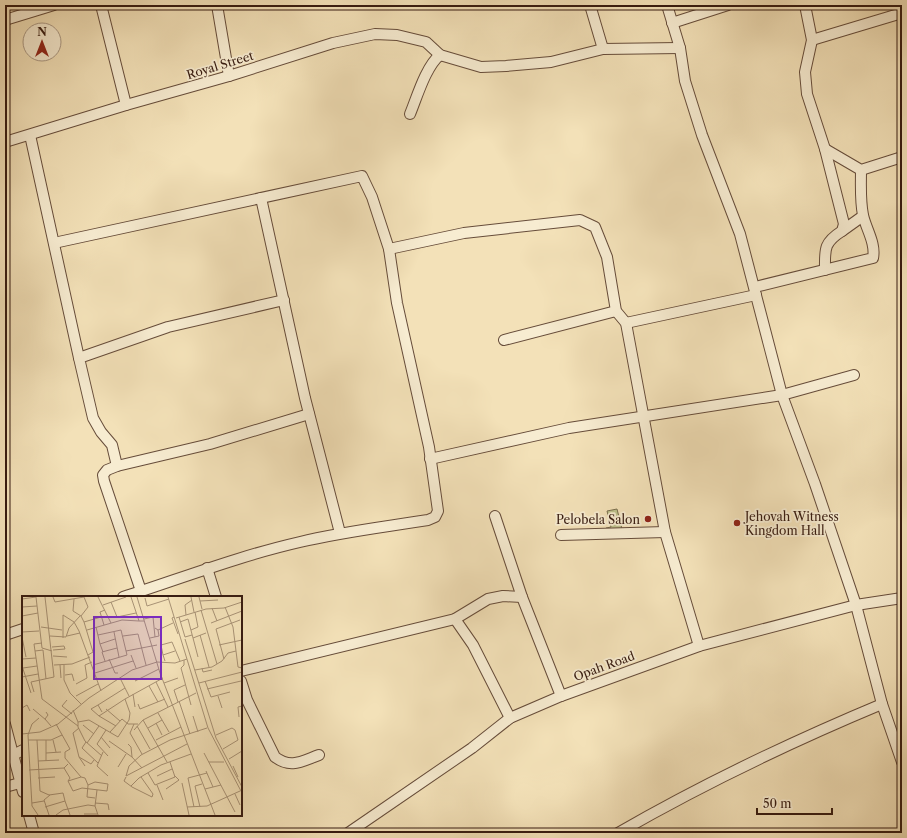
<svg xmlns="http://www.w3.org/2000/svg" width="907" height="838" viewBox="0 0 907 838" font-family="'Libre Caslon Text',serif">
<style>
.green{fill:#bec28c;stroke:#7a6e4e}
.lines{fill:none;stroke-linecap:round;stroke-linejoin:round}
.minor-casing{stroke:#664c3a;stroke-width:12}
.minor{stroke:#f7ecd1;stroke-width:10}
.poi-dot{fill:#8f2418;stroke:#f7ecd1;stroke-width:1.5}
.labels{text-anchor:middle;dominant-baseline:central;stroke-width:3.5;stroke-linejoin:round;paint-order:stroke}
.street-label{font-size:12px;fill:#371b10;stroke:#f7ecd1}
.poi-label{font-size:12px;fill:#371b10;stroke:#f7ecd1;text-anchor:start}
.inset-road{fill:none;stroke:#a89275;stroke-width:1}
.view{fill:#7b2cbf;fill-opacity:0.15;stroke:#7b2cbf;stroke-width:2}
.inset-edge{fill:none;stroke:#371b10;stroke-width:2}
</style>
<rect width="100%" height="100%" fill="#f3e1b8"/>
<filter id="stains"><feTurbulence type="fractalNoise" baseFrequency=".005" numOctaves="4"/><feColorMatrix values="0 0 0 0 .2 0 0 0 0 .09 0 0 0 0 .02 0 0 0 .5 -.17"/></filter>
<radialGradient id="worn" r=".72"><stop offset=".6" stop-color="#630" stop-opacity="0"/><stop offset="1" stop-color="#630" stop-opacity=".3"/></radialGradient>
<!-- green -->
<path class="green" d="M617,509l5,20 -16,1v-2l5,-1 -4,-16z"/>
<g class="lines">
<defs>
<g id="minor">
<path d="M101,5l25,100"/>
<path d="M217,5l12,71"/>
<path d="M590,5l13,44 77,-1"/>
<path d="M667,5l13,43 5,33 17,54 38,99 42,161 33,89 41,121 26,99 20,58"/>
<path d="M805,5l7,35 -7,32 2,22 18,55 19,75 -2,7c-19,12 -17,19 -17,39"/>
<path d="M5,20l49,-15"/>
<path d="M672,23l56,-18"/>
<path d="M812,40l90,-27"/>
<path d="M410,114c7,-17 16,-48 30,-59"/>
<path d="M30,135l49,223"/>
<path d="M5,142l121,-37 103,-29 104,-33 42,-9 22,1 29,7 14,13 41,12 25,-1 45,-4 52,-13"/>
<path d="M825,149l36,21 41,-13"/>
<path d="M261,198l44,200 35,135"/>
<path d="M842,231l21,-15"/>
<path d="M54,243l308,-67 10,21 17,52 8,54 32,144 9,64 -3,6 -7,3c-43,7 -86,12 -128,22 -61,14 -118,36 -177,55"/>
<path d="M389,249l75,-16 116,-13 15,7 12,30 9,54 10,12 39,209 34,114"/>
<path d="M755,287l118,-29c3,-15 -7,-29 -10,-43 -3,-15 -2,-30 -2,-45"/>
<path d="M626,323l130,-28"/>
<path d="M504,340l112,-29"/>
<path d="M430,459l139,-31 213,-33 72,-20"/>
<path d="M117,466l-5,-21 -11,-13 -8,-14 -14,-60 89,-31 116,-27"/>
<path d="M495,516l27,81 39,99"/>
<path d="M561,535l104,-3"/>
<path d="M207,568l9,29"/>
<path d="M141,591l-37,-110 -1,-6 4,-5 10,-4 93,-22 99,-30"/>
<path d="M455,619l18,26 37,73"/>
<path d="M5,635l18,-6"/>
<path d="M241,671l214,-52 33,-20 15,-3 19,1"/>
<path d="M241,681l6,19 28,57c16,12 27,4 44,-2"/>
<path d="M5,724l18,68"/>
<path d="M13,755l10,-5"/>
<path d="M5,787l15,-4"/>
<path d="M29,815l5,18"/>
<path d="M348,833l124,-85 38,-30 51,-22 138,-50 157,-41 46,-7"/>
<path d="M618,833c85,-49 173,-91 264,-129"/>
</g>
</defs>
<!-- minor casing -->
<use href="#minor" class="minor-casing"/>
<!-- minor -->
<use href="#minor" class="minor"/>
</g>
<!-- markers -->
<g class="poi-dot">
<circle cx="648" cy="519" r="4"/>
<circle cx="737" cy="523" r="4"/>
</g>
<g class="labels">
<!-- street labels -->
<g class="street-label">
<text transform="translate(220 65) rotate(-17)">Royal Street</text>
<text transform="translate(604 666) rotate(-20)">Opah Road</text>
</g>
<!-- poi labels -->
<g class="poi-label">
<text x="745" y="516">Jehovah Witness<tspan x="745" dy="14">Kingdom Hall</tspan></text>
<text x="640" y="519" text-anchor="end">Pelobela Salon</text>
</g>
</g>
<!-- overview -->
<g transform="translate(22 596)">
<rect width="220" height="220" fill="#f3e1b8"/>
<path class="inset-road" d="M14,1l6,51 10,3M31,1l2,5 29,-5M76,1l13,26M109,1l8,24h5M115,1l23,76 55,142M146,1l40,131 34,65M169,1l3,15M177,1l3,12M123,2l2,8 22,-7M0,3l14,-2M52,3l-1,12 8,5 3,6M178,5l18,-1M89,6l6,15 19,-4M81,9l23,-8M0,11l15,-1M203,11l8,20 5,40 4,1M190,12l5,13M179,14l16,54M164,19l-1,-10 7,-5M0,20l16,-3M59,20l7,-9 -4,-10M152,21l-2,1 6,16M157,21l6,20 7,-2M154,22l30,-9 18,-1 18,-6M122,23l9,-2 2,20M158,26l8,-3 10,38M189,27l31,-12M82,29l-4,-13 5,-2M19,31l21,3M74,31l4,17M133,32l3,2 15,-7M65,34l35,-10 17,1M169,34l7,-3 -3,-15M0,36l17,-1M92,36l5,25M178,39l9,32M28,40l16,1 3,-9 11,-12M45,40l13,-3M101,40l15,-2 8,31M0,41l4,20M41,42v-23l11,7 5,9 22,60M128,42l9,-2 -1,-6M171,42l13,-5M163,43l31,99 26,49M20,47l-8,1 8,55 36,27M197,49l23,-5M30,51l12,-1 1,3M31,54l12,-1M13,55l8,-1 3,29M104,55l31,-6M81,56l-3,-8 15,-5M66,59l5,-3 -9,-30 17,-5M109,59l5,13M141,59l-2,-10 11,-3 8,19M31,60l14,1M0,63l14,-1M87,63l6,14h3M202,63l-8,-30 24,-9M162,64v5l-3,3 10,37M83,65l-3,-9 15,-4M143,65l-2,-6 12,-4M32,69l18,-1 18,-7M38,69l1,13M42,69v15l6,13 11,11M71,69l34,-10 -6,-25 -23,5M0,70l9,27M1,72l14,-2M180,72l1,4 9,-2M173,74l17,-3 10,-6 6,-8 8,-2M73,77l38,-12M43,79l7,-1 2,7M0,81l16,-3M98,82l9,18M113,85l24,-12M183,85l6,16 19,-5M134,86l12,25M142,87l14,-5M177,87l43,-11M54,88l11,-6 -2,-13 7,-3M127,90l9,16M185,93l34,-8M12,96l-3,-10 23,-5 -9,-80M111,98l2,13M54,100l22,-12M196,100l4,12M45,104l-5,6 10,8M157,105l11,33M156,106l-4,-12 11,-5M116,108l2,5 25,-10M76,109l-7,4 8,7M0,112l5,-3 3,6M11,113l13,11M84,113l14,12M51,114l5,12 11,-2 29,17 11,-17 1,-7 -5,-14 38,-21M24,116l2,3 -3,4 6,7M80,116l-4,-7 27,-17M136,117l11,19M171,120l5,16M217,121l-1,-10 4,-1M121,124l24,42M56,126v5l7,14 17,15M134,127l6,12M34,128l14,25 -5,3v6l16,19 4,1 3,7 -1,12 8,1M112,128l-4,9 12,21M61,129l11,9M94,130l-17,-10 26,-17M115,130l13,23M57,132l-6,5 6,24 6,9M126,132l14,-8M84,134l-9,14 11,12M112,134l9,-10 53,-27M88,136l12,-13 6,5h10M0,138l18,-2 18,-8 31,-26 43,-28 25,-8 18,1 12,-4M194,139l16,-7 3,2 3,10 -15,9M79,141l9,11M6,144h23l11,-5M15,144l3,51 9,4 14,-2 2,8M24,144v21M31,144l3,12M134,144l25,-13M87,145l23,16 10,11M64,146l-4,6 16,15M65,147l12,-17M106,148l3,3 1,10M165,148l-61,32 3,-10 12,-11 29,-15 37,-12M81,156l-6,14 11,10M24,157l15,-1M182,157l31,59M57,161l12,7 3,-4M207,163l13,-8M16,165l21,-1M187,166h15M211,170l5,11M96,171l8,-13M42,172l6,10 -2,3 13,-4M7,174l35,-2 4,-4M184,175l7,16M126,177l7,12 20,-8 -5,-15M135,180l15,-7M104,181l-2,4 8,6 20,10 1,-3 -12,-17M16,182l17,-1M46,185l5,10 9,-3 25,3 1,-7 -13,-2 -7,3M160,187l7,32M135,189l6,15M109,190l8,-8 22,-13 30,-11M144,193l13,-9 -4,-4M183,193l16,-4M75,194l-2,16 3,9M213,198l5,11M10,207l12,-2M73,207l13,1 1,6M23,211l20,-6 5,14M165,211l20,-1 33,-15M172,211l-6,-29 19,-5M178,211l-5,-21 7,-2M62,218h13M16,219l-6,-9 -4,-71 4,-11 7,-6M27,219l-5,-15 6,-5M34,219l7,-5 25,-5 7,1"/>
<path class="view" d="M72,21h67v62h-67z"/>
<rect width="220" height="220" class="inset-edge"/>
</g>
<!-- margin -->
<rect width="907" height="838" fill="none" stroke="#f3e1b8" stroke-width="20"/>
<rect x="6" y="6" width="895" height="826" fill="none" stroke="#371b10" stroke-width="2"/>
<rect x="10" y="10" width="887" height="818" fill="none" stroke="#371b10"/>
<!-- north arrow -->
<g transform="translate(42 42)"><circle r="19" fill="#f7ecd1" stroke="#aa9884"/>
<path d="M0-3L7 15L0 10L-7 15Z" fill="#8f2418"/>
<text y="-6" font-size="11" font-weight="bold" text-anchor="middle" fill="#371b10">N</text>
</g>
<!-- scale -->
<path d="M757 808v6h75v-6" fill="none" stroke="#371b10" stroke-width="2"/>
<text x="763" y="808" font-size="12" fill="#371b10" stroke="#f7ecd1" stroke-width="3" paint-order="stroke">50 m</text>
<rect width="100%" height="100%" filter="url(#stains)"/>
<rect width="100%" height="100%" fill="url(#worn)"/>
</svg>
